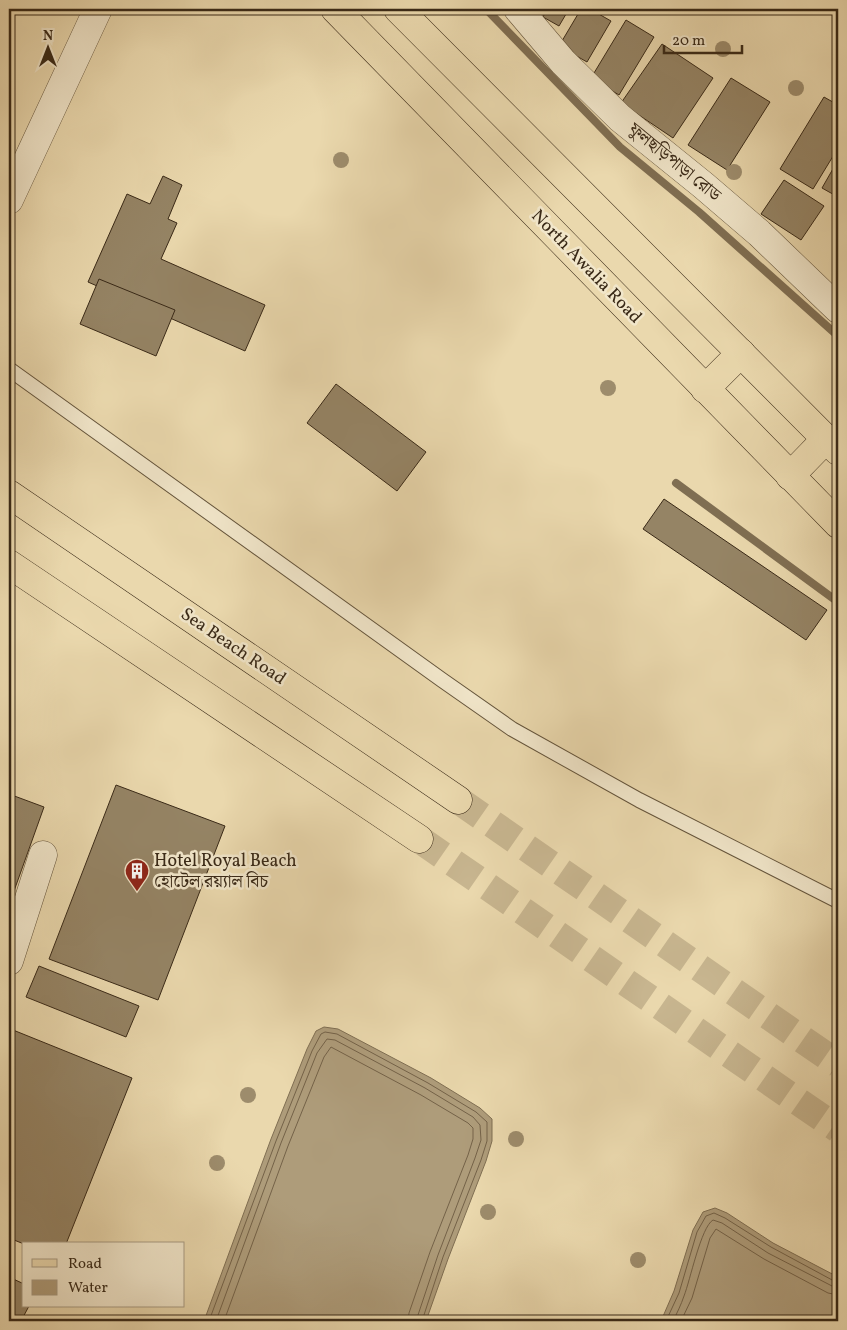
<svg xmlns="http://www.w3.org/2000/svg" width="847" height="1330" viewBox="0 0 847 1330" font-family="Vollkorn,'Noto Serif Bengali',serif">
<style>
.water{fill:#ae9c7a;stroke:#7f6e52}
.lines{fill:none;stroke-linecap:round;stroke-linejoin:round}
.shore{stroke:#746248;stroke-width:1}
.stream{stroke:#7f6e52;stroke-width:8}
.building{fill:#958465;stroke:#392917}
.highway-tunnel{stroke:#c7b58f;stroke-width:28;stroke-dasharray:28 14;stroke-linecap:butt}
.lane-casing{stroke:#65553c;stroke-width:16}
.street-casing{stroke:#65553c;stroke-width:29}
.primary-casing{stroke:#392917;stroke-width:29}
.highway-casing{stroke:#392917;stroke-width:29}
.lane{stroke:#f1e6ca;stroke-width:14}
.street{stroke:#f1e6ca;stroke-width:28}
.primary{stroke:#ead8ad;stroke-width:28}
.highway{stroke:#ead8ad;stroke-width:28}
.tree{fill:#9d8c6c}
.labels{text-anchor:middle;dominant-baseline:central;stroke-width:5;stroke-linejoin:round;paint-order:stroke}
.street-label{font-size:18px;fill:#392917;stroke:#f1e6ca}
.poi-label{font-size:18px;fill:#392917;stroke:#f1e6ca;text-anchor:start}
</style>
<rect width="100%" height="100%" fill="#ead8ad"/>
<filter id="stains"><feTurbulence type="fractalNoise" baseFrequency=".004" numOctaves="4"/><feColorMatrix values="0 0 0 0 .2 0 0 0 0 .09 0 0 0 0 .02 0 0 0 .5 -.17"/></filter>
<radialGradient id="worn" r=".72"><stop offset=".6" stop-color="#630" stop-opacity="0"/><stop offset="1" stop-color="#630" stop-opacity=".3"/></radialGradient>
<!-- water -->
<g class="water">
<path d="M324,1027l14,2 93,49 49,30 12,11v22l-6,20 -38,98 -22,62h-222l67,-182 36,-90 9,-18z"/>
<path d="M715,1208l12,5 46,30 65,34v44h-177l13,-30 19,-61 10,-18z"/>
</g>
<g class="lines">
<!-- shore -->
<g class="shore">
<path d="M209,1321l67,-180 36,-90 9,-17 4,-2 12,2 91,49 48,29 11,10v19l-6,19 -38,97 -21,64"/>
<path d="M216,1321l65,-178 36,-90 10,-14 8,1 90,48 48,29 7,8 1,15 -6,18 -37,97 -22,66"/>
<path d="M224,1321l64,-175 36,-89 7,-10 90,48 47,28 5,5v11l-5,16 -38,97 -21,61 -1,8"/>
<path d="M666,1321l13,-28 18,-61 9,-16 8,-3 11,5 46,29 63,34h4"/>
<path d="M673,1321c4,-8 8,-16 11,-25 6,-15 17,-69 29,-76l9,3 46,30 64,33 6,2"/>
<path d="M681,1321l11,-23 18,-60 6,-9 48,30 64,34 10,2"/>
</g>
<!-- stream -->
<g class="stream">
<path d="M486,9l134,138 79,65 139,124"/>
<path d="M676,483l162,119"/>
</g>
</g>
<!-- building -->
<g class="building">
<path d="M547,9h22l-10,17 -16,-9z"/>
<path d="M581,9h9l21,12 -24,41 -28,-16z"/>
<path d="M626,20l28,17 -35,58 -28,-17z"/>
<path d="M662,44l51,34 -40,60 -52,-35z"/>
<path d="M731,78l39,24 -43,68 -39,-25z"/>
<path d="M824,97l14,8v43l-25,41 -33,-20z"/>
<path d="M838,160v37l-16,-9z"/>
<path d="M163,176l19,9 -14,34 9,4 -16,36 104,46 -20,46 -157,-69 39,-88 23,10z"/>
<path d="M784,180l40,26 -23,34 -40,-26z"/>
<path d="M99,279l76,31 -19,46 -76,-32z"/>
<path d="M336,384l90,68 -29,39 -90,-68z"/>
<path d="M664,499l163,111 -21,30 -163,-111z"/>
<path d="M116,785l109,41 -67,174 -109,-41z"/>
<path d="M9,794l35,13 -35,98z"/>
<path d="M39,966l100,40 -13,31 -100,-40z"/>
<path d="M13,1030l119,48 -66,166h-42l-15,-6v-197z"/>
<path d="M9,1277l15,7v22h5l-8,15h-12z"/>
</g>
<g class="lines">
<!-- highway-tunnel -->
<g class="highway-tunnel">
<path d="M458,800l380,264"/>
<path d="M419,839l419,290"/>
</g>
<defs>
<path id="lane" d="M9,369l433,311 70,49 127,71 199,101"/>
<g id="street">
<path d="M518,9l45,53 57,56 83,67 56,48 79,76"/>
<path d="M9,200l89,-191"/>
<path d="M9,961l34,-106"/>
</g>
<g id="primary">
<path d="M335,9l503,515"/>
<path d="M398,9l440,442"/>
<path d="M705,389l36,-36"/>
<path d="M790,476l36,-37"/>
</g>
<g id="highway">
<path d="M9,494l449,306"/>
<path d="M9,564l410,275"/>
</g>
</defs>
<!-- lane casing -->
<use href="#lane" class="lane-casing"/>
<!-- street casing -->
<use href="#street" class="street-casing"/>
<!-- primary casing -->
<use href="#primary" class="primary-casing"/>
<!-- highway casing -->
<use href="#highway" class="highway-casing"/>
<!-- lane -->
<use href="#lane" class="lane"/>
<!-- street -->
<use href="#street" class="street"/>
<!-- primary -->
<use href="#primary" class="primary"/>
<!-- highway -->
<use href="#highway" class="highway"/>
</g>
<!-- trees -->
<g class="tree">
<circle cx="723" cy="49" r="8"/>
<circle cx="796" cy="88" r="8"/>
<circle cx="341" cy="160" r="8"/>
<circle cx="734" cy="172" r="8"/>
<circle cx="608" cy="388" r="8"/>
<circle cx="248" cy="1095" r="8"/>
<circle cx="516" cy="1139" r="8"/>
<circle cx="217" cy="1163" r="8"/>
<circle cx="488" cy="1212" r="8"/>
<circle cx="638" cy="1260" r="8"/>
</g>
<!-- icons -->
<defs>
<symbol id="building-pin" viewBox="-11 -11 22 30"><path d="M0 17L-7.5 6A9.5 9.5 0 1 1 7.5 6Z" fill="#8f2418" stroke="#f1e6ca"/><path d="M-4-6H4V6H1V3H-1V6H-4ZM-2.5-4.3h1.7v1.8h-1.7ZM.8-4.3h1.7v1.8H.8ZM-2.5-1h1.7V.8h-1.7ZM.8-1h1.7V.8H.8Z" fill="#fff"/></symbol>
</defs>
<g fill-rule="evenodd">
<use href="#building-pin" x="123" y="857" width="28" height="38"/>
</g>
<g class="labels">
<!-- street labels -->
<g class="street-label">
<text transform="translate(674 163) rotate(39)">ফুলছড়িপাড়া রোড</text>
<text transform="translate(586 267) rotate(46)">North Awalia Road</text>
<text transform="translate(233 647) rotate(34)">Sea Beach Road</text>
</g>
<!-- poi labels -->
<g class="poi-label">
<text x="154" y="861">Hotel Royal Beach<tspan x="154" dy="21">হোটেল রয়্যাল বিচ</tspan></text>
</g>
</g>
<!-- margin -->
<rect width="847" height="1330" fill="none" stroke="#ead8ad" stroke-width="30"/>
<rect x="10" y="10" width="827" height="1310" fill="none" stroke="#392917" stroke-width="2.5"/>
<rect x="15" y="15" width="817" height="1300" fill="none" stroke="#392917"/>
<!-- legend -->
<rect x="22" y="1242" width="162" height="65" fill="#f1e6ca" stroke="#a79a82"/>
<rect x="32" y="1259" width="25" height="8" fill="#ead8ad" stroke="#a79a82"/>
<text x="68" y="1268" font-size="15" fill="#392917">Road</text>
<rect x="32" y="1280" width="25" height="15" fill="#ae9c7a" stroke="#a79a82"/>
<text x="68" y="1292" font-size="15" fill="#392917">Water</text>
<!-- north arrow -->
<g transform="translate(48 48)" stroke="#f1e6ca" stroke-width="4" paint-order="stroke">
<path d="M0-4L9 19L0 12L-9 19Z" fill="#392917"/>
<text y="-8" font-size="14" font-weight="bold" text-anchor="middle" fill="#392917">N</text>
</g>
<!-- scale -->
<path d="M664 45v8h78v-8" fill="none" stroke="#392917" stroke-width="2.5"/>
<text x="672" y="45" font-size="15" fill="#392917" stroke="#f1e6ca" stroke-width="4" paint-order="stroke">20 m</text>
<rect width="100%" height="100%" filter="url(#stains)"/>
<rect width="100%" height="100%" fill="url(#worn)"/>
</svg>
